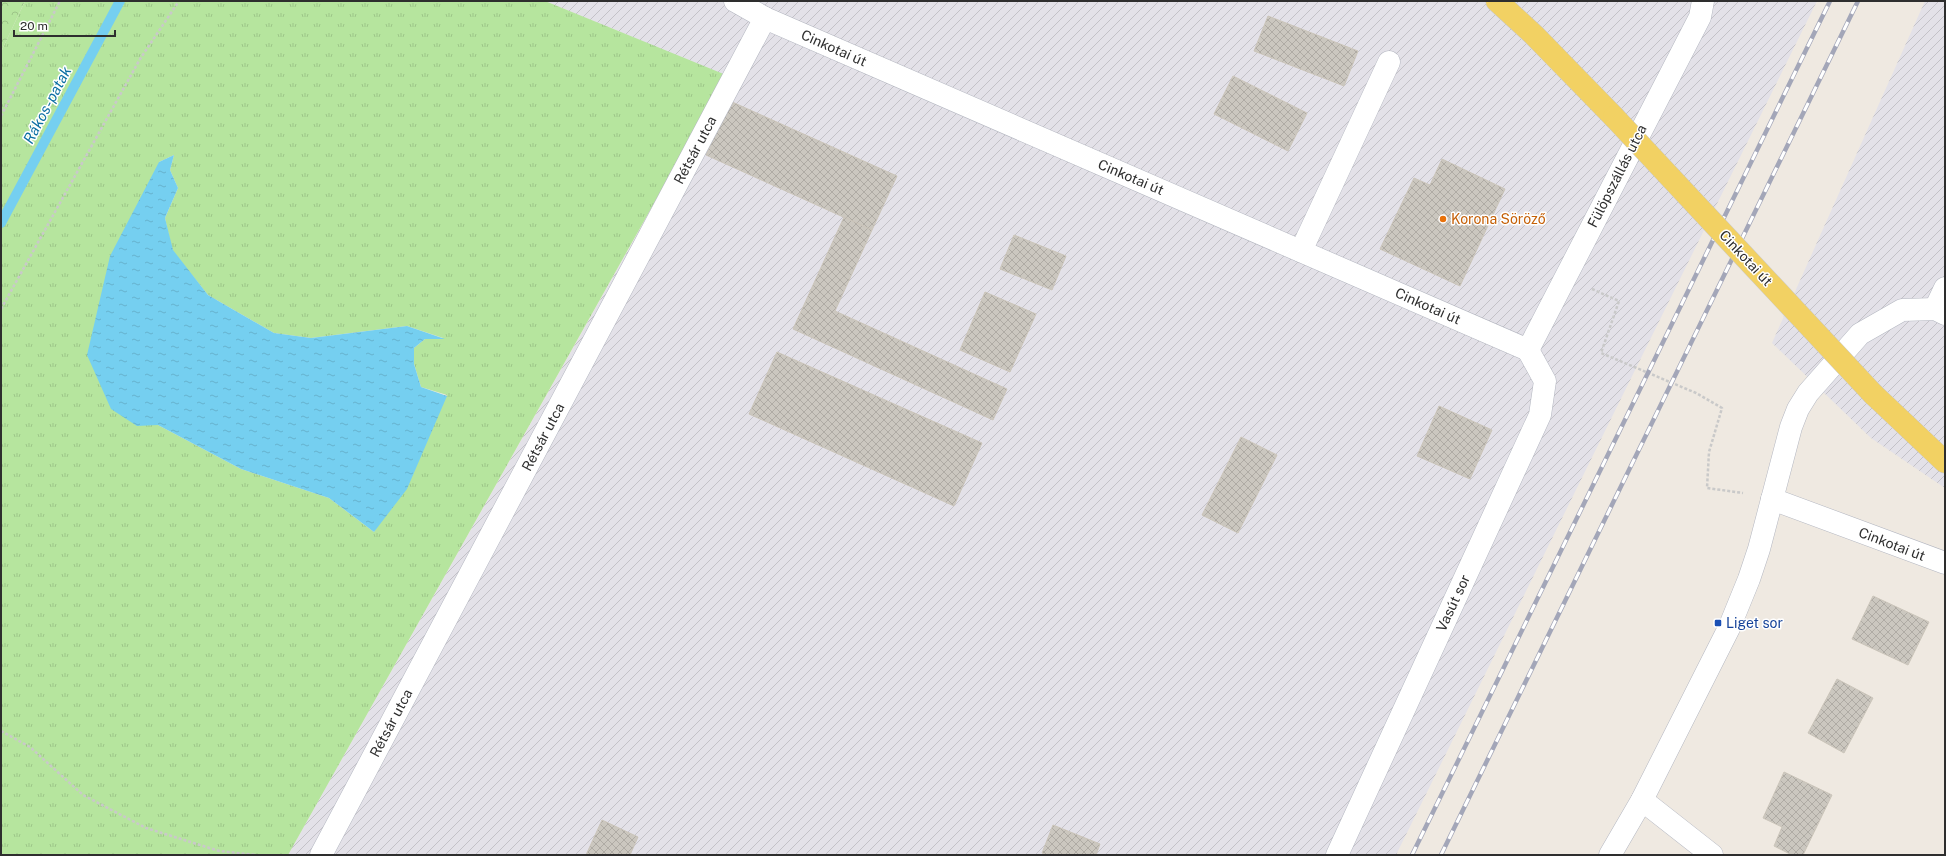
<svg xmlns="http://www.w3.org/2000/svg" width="1946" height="856" viewBox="0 0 1946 856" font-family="'Public Sans',sans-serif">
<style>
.industrial{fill:url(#industrial-furrows)}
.grass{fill:url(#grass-tufts);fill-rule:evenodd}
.forest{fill:url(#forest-crowns)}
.water{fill:url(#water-ripples)}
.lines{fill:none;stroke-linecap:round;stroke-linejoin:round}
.stream{stroke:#75cff0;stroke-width:10}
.building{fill:url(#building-cross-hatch);stroke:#cbc5ba}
.minor-casing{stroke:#b4b7c1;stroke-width:23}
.major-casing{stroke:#c9c9c9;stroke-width:23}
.path{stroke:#c9c9c9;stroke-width:2.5;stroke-dasharray:3 2;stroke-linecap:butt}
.minor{stroke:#fff;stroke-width:22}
.major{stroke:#f2d163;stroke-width:22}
.rail-casing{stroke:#a3a6b8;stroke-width:4.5}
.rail{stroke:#fff;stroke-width:3;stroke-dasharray:9;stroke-linecap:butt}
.major-bridge-casing{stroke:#c9c9c9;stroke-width:23;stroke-linecap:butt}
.major-bridge{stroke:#f2d163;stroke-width:22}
.food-dot{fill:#e8710a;stroke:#fff;stroke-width:1.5}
.transit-dot{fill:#1a4fb4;stroke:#fff;stroke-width:1.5}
.labels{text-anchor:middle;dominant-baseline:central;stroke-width:3;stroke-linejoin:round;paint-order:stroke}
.street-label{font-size:14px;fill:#2e2e2e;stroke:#fff}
.food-label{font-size:14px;fill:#c56008;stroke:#fff;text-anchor:start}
.transit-label{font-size:14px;fill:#164399;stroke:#fff;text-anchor:start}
.water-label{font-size:15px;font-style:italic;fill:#0d6fa3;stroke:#fff}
</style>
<defs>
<pattern id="industrial-furrows" width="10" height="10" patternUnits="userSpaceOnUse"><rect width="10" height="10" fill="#e3e1e8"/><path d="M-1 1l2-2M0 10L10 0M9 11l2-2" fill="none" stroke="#c3c1c7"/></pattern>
<pattern id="grass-tufts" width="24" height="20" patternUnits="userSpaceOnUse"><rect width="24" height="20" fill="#b6e59e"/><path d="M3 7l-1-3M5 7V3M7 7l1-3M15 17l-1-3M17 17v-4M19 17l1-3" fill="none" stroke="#9dc588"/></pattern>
<pattern id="forest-crowns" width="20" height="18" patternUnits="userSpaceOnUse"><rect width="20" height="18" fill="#b6e59e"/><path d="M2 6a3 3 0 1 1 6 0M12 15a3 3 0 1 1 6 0" fill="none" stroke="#9dc588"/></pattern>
<pattern id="water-ripples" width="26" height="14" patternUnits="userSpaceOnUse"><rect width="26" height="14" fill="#75cff0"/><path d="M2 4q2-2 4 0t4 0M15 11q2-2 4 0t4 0" fill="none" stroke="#66b2ce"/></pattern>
<pattern id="building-cross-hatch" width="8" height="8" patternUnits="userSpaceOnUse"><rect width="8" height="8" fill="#cbc7bf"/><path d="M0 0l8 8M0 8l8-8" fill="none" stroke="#afaba4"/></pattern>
</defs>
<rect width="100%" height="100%" fill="#efe9e1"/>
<!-- industrial -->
<g class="industrial">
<path d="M545,1h1272l-421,854h-1108l438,-779z"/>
<path d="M1925,1h20v487l-74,-50 -99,-95z"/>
</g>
<!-- grass -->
<path class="grass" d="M25,1h520l181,74 -438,780h-287v-803zM174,155l-4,15 8,18 -13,30 7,32 36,45 66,38 37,5 96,-12 36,12 -18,1 -11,9v16l7,23 26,8 -73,137 -45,-34 -88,-29 -83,-44 1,-263z"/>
<!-- forest -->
<path class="forest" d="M1,1h24l-24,51z"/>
<!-- water -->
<path class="water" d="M174,155l-4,15 8,18 -13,30 8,32 35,45 66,38 37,5 96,-12 38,13h-20l-11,9v16l7,23 26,9 -40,93 -33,43 -45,-34 -88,-29 -83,-44 -21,1 -26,-17 -24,-54 23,-99 49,-94z"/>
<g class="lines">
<!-- stream -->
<path class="stream" d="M1,223l119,-222"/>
</g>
<!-- building -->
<g class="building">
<path d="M1268,16l90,35 -14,35 -90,-35z"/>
<path d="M1233,76l74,37 -19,38 -74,-37z"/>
<path d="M730,101l167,75 -25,54 -166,-75z"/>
<path d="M1442,159l63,30 -45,97 -80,-37 34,-71 16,7z"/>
<path d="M844,217l28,13 -37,81 172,78 -14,31 -200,-91z"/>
<path d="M1014,235l52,21 -14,34 -52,-21z"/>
<path d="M985,292l51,22 -26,58 -50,-22z"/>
<path d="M777,352l205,91 -28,63 -205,-92z"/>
<path d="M1439,406l53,24 -22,49 -53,-23z"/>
<path d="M1241,437l36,18 -39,78 -36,-18z"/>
<path d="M1873,596l56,26 -21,43 -56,-26z"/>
<path d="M1837,679l36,19 -29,55 -36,-20z"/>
<path d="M1784,772l48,23 -29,60h-11l-18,-9 8,-19 -19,-9z"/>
<path d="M602,820l36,17 -8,18h-44z"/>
<path d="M1053,825l47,19 -4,11h-49l-5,-2z"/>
</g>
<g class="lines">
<defs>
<g id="minor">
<path d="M735,1l30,17 763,332"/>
<path d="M1301,251l88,-189"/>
<path d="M1935,309l10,-21"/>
<path d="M1528,350l172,-333 3,-16"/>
<path d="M1772,499l173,64"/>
<path d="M1642,800l70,55"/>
<path d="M321,855l444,-837"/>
<path d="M1337,855l203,-440 5,-34 -17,-31"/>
<path d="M1610,855l32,-55 87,-172 20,-49 10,-30 32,-122 7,-18 10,-16 52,-59 42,-24 33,-1 10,5"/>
</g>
<g id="major">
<path d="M1497,1l37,34 80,82"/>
<path d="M1873,394l72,68"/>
</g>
</defs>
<!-- minor casing -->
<use href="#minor" class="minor-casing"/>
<!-- major casing -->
<use href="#major" class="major-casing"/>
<!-- path -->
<g class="path">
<path d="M1,116l59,-115"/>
<path d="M1592,289l27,12 -18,52 95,40 26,15 -13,44 -2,36 36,5"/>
<path d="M1,309l139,-250 39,-58"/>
<path d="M1,731l29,16 53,48 63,33 73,23 37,4"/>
</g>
<!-- minor -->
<use href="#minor" class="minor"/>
<!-- major -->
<use href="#major" class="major"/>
<defs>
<g id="rail">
<path d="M1412,855l418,-854"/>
<path d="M1441,855l417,-854"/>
</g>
</defs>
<!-- rail casing -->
<use href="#rail" class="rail-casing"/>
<!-- rail -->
<use href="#rail" class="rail"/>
<defs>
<path id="major-bridge" d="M1614,117l259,277"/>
</defs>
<!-- major-bridge casing -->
<use href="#major-bridge" class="major-bridge-casing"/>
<!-- major-bridge -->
<use href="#major-bridge" class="major-bridge"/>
</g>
<!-- markers -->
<circle class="food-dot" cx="1443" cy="219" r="4"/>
<rect class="transit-dot" x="1714" y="619" width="8" height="8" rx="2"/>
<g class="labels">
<!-- street labels -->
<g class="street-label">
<text transform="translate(834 48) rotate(24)">Cinkotai út</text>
<text transform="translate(695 150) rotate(-62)">Rétsár utca</text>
<text transform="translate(1617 176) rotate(-63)">Fülöpszállás utca</text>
<text transform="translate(1131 177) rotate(23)">Cinkotai út</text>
<text transform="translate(1746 258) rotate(47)">Cinkotai út</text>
<text transform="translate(1428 306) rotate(24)">Cinkotai út</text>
<text transform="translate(543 437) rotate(-62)">Rétsár utca</text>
<text transform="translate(1892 544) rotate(21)">Cinkotai út</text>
<text transform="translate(1453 603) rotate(-65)">Vasút sor</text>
<text transform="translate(391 723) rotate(-62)">Rétsár utca</text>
</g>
<!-- food labels -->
<g class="food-label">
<text x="1451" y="219">Korona Söröző</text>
</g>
<!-- transit labels -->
<g class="transit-label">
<text x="1726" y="623">Liget sor</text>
</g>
<!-- water labels -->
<g class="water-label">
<text transform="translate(47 105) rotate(-62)">Rákos-patak</text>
</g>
</g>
<!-- border -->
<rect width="1946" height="856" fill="none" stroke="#2e2e2e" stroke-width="4"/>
<!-- scale -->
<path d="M14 30v6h101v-6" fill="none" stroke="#2e2e2e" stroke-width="2"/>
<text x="20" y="30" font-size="12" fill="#2e2e2e" stroke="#ffffff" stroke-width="3" paint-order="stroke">20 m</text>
</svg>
